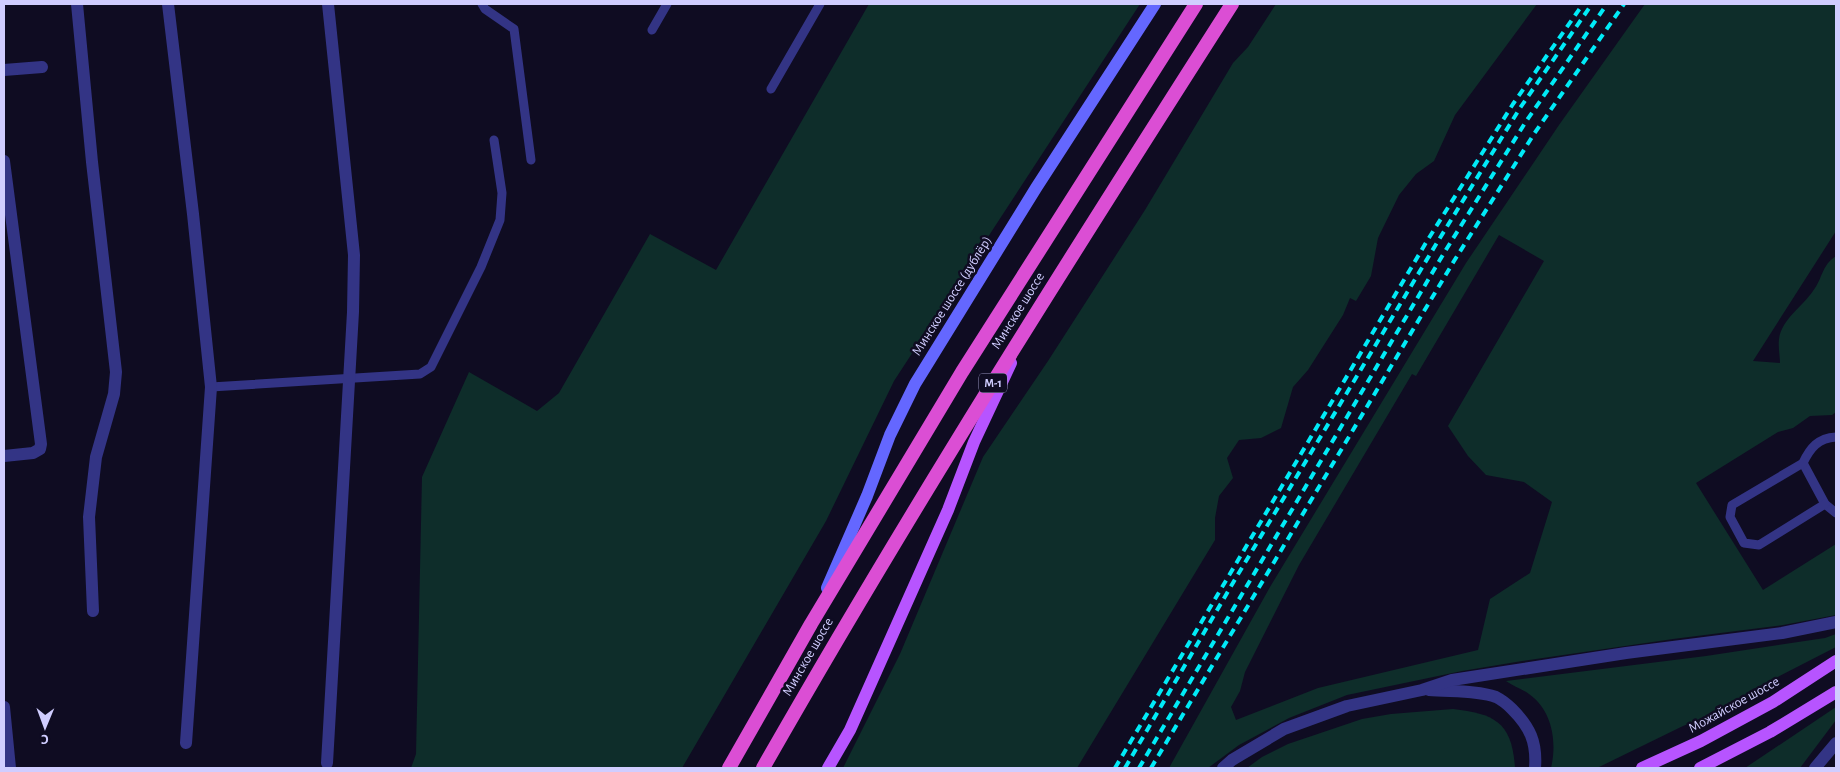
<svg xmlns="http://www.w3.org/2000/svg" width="1840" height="772" viewBox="0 0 1840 772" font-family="'Alegreya Sans',sans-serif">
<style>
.green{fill:#0e2d2a;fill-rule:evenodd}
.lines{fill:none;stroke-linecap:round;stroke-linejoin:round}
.service{stroke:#333485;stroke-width:9}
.minor{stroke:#333485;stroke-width:12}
.tertiary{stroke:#333485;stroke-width:12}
.secondary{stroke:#6467ff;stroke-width:12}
.primary{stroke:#b754ff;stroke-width:12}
.trunk{stroke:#db4ed4;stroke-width:14}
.rail{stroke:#00ebf8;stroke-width:4;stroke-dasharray:8 6;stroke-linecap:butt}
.labels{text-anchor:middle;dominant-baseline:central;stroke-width:5;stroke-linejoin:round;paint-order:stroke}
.shield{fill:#0f0c22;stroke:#9693bd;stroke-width:1}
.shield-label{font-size:12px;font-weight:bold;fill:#d0cdff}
.street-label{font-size:14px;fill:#d0cdff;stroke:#0f0c22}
</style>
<rect width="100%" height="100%" fill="#0f0c22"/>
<!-- green -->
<g class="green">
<path d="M869,4h271l-246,377 -68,140 -144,247h-271l5,-14 6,-277 47,-105 68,39 22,-18 91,-159 66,36z"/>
<path d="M1276,4h261l-82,111 -21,46 -18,13 -17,21 -21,43 -7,38 -15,25 -6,-3 -7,17 -35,55 -15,17 -12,41 -20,10 -22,2 -12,18 6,20 -14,18 -4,22v22l-138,228h-234l57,-114 83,-197 65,-96 97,-151 88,-147 15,-16z"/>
<path d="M1645,4h191v227l-83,130 27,2c0,-7 -2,-16 -1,-24 3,-20 23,-32 34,-48 10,-13 8,-25 23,-35v156l-4,3 -22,1 -17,12 -15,4 -82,51 67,107 73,-46v71l-53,10 -110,14 -151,22 -60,10 -115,24 -58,23 -50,27 -31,23h-39l101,-181 196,-324 93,-138zM1499,235l45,26 -96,165 20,30 18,19 38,7 28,20 -22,71 -40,26 -12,51 -160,38 -82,32 -5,-13 9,-16 5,-19 54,-107 113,-191 4,2z"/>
<path d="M1836,634v13l-78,40 -41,25 -34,14 -86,42h-46c6,-25 2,-57 -22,-74 -7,-5 -16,-8 -23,-13l200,-25 119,-18z"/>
<path d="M1836,707v13l-36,48h-55z"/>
<path d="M1453,709c42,5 59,13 62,59h-268l15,-11 26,-13 74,-25 29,-5z"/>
</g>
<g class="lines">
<!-- service -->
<g class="service">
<path d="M482,4l3,5 29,20 17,131"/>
<path d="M652,30l15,-26"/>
<path d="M771,89l49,-85"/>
<path d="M211,387l209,-13 11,-7 50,-100 19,-47 2,-27 -8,-53"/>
<path d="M1803,463l22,41 11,9"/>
<path d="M1825,504l-66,41 -15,-2 -14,-26 2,-12 71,-42c7,-15 15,-25 33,-26"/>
</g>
<!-- minor -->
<g class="minor">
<path d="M77,4l15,158 24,210 -2,22 -18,63 -7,60 4,94"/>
<path d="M168,4l25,210 18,173 -25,356"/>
<path d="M4,70l38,-3"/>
<path d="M4,161l37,283 -1,5 -7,4 -29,3"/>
<path d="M4,707l6,61"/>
<path d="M327,763l26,-451 1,-57 -26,-251"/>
</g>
<!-- tertiary -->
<g class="tertiary">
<path d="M1429,690c21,2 47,0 67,7 6,3 11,7 16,12 18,18 25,33 23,59"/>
<path d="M1223,768l9,-8 52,-31 63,-23 75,-16 30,-10 174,-27 156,-20 54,-11"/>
<path d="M1815,768l21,-25"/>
</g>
<!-- secondary -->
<path class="secondary" d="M827,588l40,-92 23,-61 25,-51 121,-196 119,-184"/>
<!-- primary -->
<g class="primary">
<path d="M828,768l22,-38 98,-220 26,-68 37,-79"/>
<path d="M1642,768l59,-27 72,-39 63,-41"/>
<path d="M1700,768l70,-36 66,-40"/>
</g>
<!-- trunk -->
<g class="trunk">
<path d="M729,768l82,-144 151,-252 234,-368"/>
<path d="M763,768c148,-260 308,-512 469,-764"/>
</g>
<!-- rail -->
<g class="rail">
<path d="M1115,768l312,-527 86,-137 70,-100"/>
<path d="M1125,768l112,-192 198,-330 85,-138 72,-104"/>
<path d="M1139,768l305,-515 81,-130 82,-119"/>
<path d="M1151,768l303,-507 80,-127 90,-130"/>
</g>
</g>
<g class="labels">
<!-- shield labels -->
<rect class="shield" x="979" y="373.5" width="28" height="19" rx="4"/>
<g class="shield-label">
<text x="993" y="383">М-1</text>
</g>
<!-- street labels -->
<g class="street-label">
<text transform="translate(952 296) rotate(-58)">Минское шоссе (дублёр)</text>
<text transform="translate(1018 311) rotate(-58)">Минское шоссе</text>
<text transform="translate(808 657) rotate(-60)">Минское шоссе</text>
<text transform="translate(1734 705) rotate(-29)">Можайское шоссе</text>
</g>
</g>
<!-- border -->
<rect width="1840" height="772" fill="none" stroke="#d0cdff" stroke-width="10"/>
<!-- north arrow -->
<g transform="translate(45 727) rotate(181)" stroke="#0f0c22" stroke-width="4" paint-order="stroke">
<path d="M0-4L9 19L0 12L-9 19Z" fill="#d0cdff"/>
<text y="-8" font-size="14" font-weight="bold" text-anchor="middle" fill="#d0cdff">С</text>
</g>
</svg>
